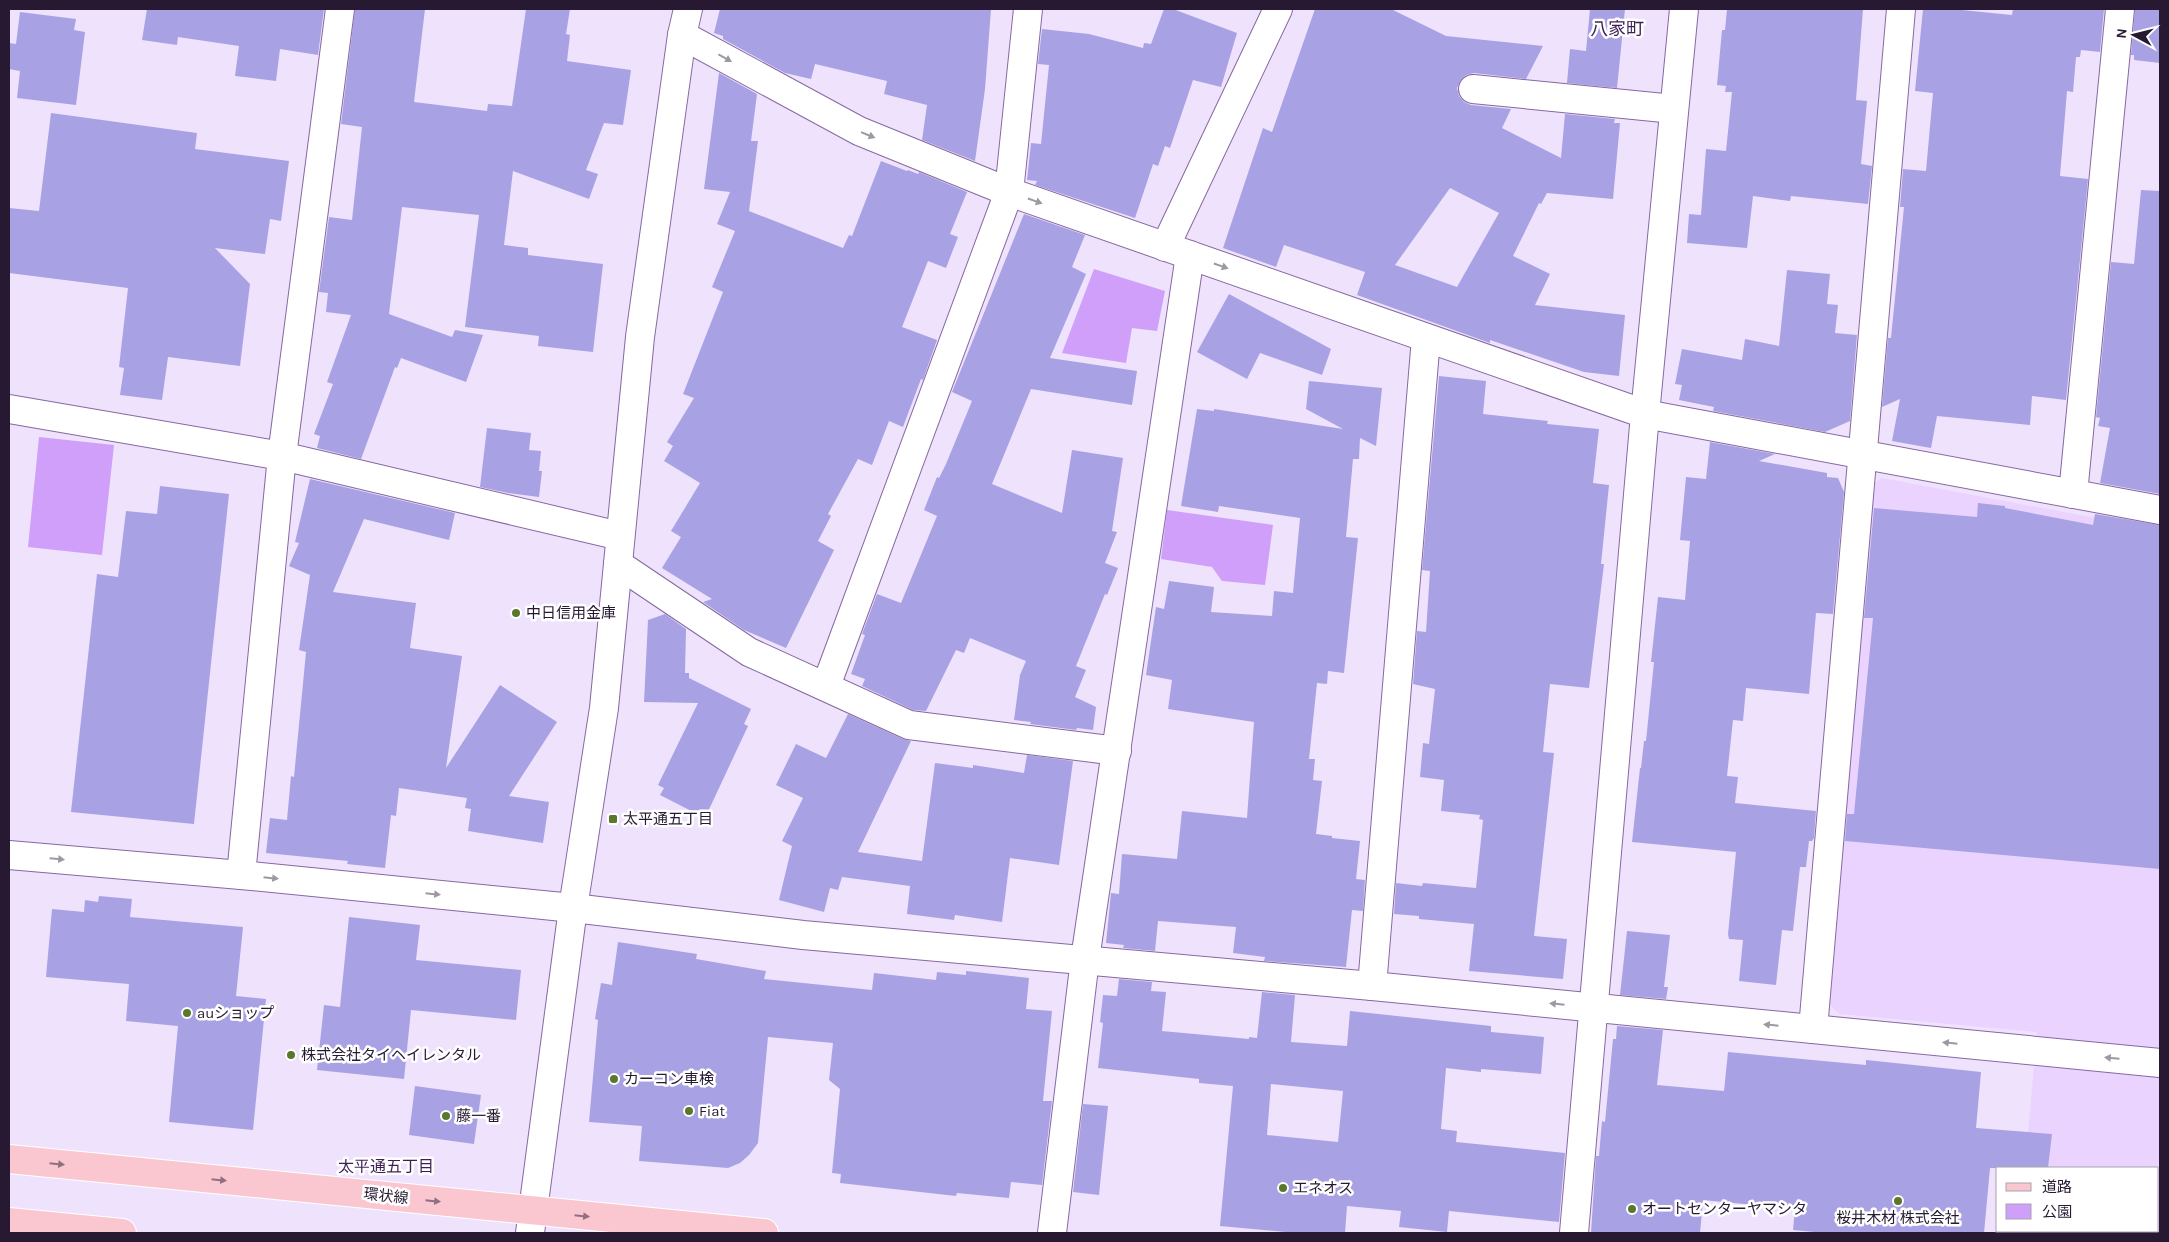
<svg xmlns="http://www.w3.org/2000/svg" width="2169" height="1242" viewBox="0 0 2169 1242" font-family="Karla,'Noto Sans JP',sans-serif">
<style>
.built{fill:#ead3fe}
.green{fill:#d09ffa}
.building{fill:#a8a2e4;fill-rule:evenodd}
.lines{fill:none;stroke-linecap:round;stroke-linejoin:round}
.minor-casing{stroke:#8768a2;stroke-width:30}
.major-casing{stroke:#fff;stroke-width:30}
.minor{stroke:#fff;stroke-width:28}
.major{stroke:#fac7d0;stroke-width:28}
.oneway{fill:#9d98a2}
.oneway2{fill:#907080}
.poi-dot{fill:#59782d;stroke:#fff;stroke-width:2}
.labels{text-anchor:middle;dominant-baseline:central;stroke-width:5;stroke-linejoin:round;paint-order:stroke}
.poi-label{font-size:15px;fill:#261931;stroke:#fff;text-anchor:start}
.street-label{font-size:15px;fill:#261931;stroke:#fff}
.neighbourhood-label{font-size:16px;fill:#3d1f53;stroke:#fff}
.quarter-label{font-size:18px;fill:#3d1f53;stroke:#fff}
</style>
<rect width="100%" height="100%" fill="#efe2fc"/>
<!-- built -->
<path class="built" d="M1882,478l278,52v703h-141v-2h139v-63h-133l12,-136 -197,-18 -13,-11 46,-519z"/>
<!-- green -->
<g class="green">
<path d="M1094,269l71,22 -8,40 -25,-3 -6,35 -64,-10z"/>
<path d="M39,437l75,8 -12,110 -74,-8z"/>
<path d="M1167,510l106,15 -8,60 -43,-4 -10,-14 -51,-8z"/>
</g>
<!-- building -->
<g class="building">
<path d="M147,9h177l-6,46 -38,-6 -4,32 -41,-5 4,-30 -61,-9 -1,8 -35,-5z"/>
<path d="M355,9h70l-11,93 73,9 1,-7 24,2 14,-97h44l-4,25 4,1 -3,26 64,9 -8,55 -19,-2 -18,47 12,4 -9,25 -76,-28 -9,74 24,3v7l75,9 -10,88 -55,-6 1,-10 -74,-9 14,-112 -77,-8 -13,107 63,23 3,-7 28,5 -17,47 -65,-24 -4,10 -2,-1 -34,92 -44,-11 3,-12 -6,-2 19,-50 -6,-2 24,-67 -25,-3 2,-19 -9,-1 10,-75 23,3 10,-93 -21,-3z"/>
<path d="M720,9h271l-6,80 -10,72 -53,-21 5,-35 -43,-11 3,-13 -72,-17 -4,15 -26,-6 -62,-34v-3l-9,-3z"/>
<path d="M1164,9h9l64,24 -16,54 -28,-7 -23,68 -5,-2 -7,20 -5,-2 -18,54 -100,-33 2,-4 -10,-1 4,-37 10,1 8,-79 -11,-1 4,-35 47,5 54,14 1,-5 7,1z"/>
<path d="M1315,9h76l55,27 97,10 -17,33 -52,-6 -8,2 -5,5 -4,8 2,8 5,6 7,3 40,4 -9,19 59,30 4,-44 50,5 -1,4h6l-7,76 -66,-6 -6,11 -2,-1 -26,53 37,18 -15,31 90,10 -6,61 -35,-4 -94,-32v3l-133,-48 8,-23 -81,-27 -8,22 -53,-19 40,-120 9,4zM1450,188l49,25 -42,74 -62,-22z"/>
<path d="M1590,9h35l-8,79 -50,-5 3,-34 16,2z"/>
<path d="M1727,9h136l-7,91 11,1 -6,63 11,2 -4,38 -77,-8 -1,5 -37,-5 -6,52 -60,-5 2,-29 12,1 5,-66 20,2 6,-59h-7l1,-6 -9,-1 5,-55h3z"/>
<path d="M1923,9h29l60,6 1,-6h91l-4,43 -19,-2 -1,7h-4l-3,35 -6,-1 -7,85 28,3 -22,221 -34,-4 -2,29 -93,-9 -6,32 -39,-7 8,-42 -18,8 6,-69h3l13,-131h-4l3,-38 23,2 7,-78 -18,-2z"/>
<path d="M2135,9h25v54l-26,-3v-5h-3z"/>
<path d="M20,12l56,7 -2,11 11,2 -9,73 -59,-7 3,-27 -11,-2v-26l7,1z"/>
<path d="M719,73l38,21 -6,47h7l-9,70 94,37 6,-13 3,1 29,-75 26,10 1,-1 10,4 1,-2 48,20 -17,42 8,3 -12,31 -18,-7 -26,66 35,13 -14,40 -2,-1 -18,48 -14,-6 -17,44 -14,-6 -30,55 3,2 -13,25 16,9 -48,98 -42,-18 -41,-28 9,-3 -50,-31 19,-31 -10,-6 29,-48 -36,-22 9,-15 -6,-4 27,-44 -11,-4 40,-102 -11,-5 23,-56 -18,-7 13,-32 -26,-3z"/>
<path d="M51,113l146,20 -2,16 94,12 -8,60 -11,-2 -5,35 -50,-6 35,36 -10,82 -72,-9 -6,43 -42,-5 4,-27 -5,-1 9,-79 -119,-15v-65l30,3z"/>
<path d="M2141,190l19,1v303l-60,-11 10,-55 -12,-2 2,-8 -4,-1 15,-155 23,2z"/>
<path d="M1024,214l61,21 -13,32 14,7 -36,84 87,13 -5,34 -101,-16 -39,95 70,29 10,-63 51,8 -11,73 5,1 -12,31 13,5 -11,27 -2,-1 -29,72 10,4 -11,27 21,10 -3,23 -16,-2 -1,2 -46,-6 1,-2 -17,-2 6,-45 6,-14 -56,-23 -6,15 -8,-3 -30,61 -13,-1 -51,-24 3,-7 -14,-5 14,-39 -3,-1 15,-40 24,9 36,-87 -13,-6 13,-33 2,1 7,-14 26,-63 -20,-9z"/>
<path d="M1787,270l43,4 -3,30 11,1 -3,28 22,2 -7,86 -25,11 -112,-21 1,-4 -35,-7 3,-15 -7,-1 7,-35 60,11 3,-21 34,7z"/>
<path d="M1229,294l102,55 -9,26 -62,-22 -13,26 -50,-27z"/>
<path d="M1439,376l47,5 -3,33 65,7 -1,3 52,5 -6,54 16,2 -8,79h3l-15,124 -39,-4 -7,68 11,1 -20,183 33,3 -4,40 -94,-8 5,-47 -55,-5v-3l-25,-2 2,-31 26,3 1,-3 53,5 7,-68 -4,-1 1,-4 -39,-4 3,-31 -24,-3 3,-34 6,1 6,-55 -22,-5 4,-53 9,1 4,-61 -8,-1z"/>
<path d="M1309,381l73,7 -6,58 -16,-8 -1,21h-6l-7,78 12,1 -14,135 -16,-2 -1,13 -10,-1 -8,76h6l-2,21 9,1 -6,53 16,2v2l28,3 -4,38 9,1 -2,31 -11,-1 -6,57 -82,-6 1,-4 -32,-4 3,-26 -78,-6 -3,30 -32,-3 1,-3 -18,-2 5,-50 8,1 3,-40 55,5 5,-48 65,7 7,-96 -86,-13 4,-29 -26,-5 10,-68 8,2 5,-28 45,6 -3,25 61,4 2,-25 19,2 7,-75 -81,-12 -1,6 -37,-6 16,-97 17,2v-2l129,20 -37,-20z"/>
<path d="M487,428l44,5 -2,17 12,1 -2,20h3l-3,26 -31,-4 -28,-6z"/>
<path d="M1710,442l65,12 -16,7 68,12v4l11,1 6,14 -11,122 -17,-1 -7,81 -63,-6 -3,33 -10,-1 -6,56 11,1 -3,26 81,8 -2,27 -2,3h-3l-3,26h-6l-7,64 -11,-1 -6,55 -37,-4 4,-41 -14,-1 -1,-5 8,-82 -104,-10 8,-74h1l3,-27h2l8,-79h-3l7,-65 27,3 5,-59 -10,-1 6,-63 20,2z"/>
<path d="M310,479l145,34 -6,27 -85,-21 -31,73 83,11 -6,45 52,8 -16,112 54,-83 57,37 -48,74 40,6 -6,41 -75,-12 3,-22 -6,-1 2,-10 -68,-10 -3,28 -5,-1 -6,53 -38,-4 1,-3 -82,-8 4,-35 17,2 4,-44 3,1 12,-125 -7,-2 11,-75 -21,-9 10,-23 -4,-1z"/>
<path d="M160,486l69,8 -35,330 -123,-12 26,-238 21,3 8,-66 31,3z"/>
<path d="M1978,503l27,3v2l88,17 2,-11 65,11v344l-315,-28 2,-27h7l19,-196h-9l10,-110 103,9z"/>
<path d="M665,614l21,15 -1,44h4v5l62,31 -7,15 4,2 -43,92 -45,-23 4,-7 -6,-3 40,-82 -54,-1 4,-82z"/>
<path d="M848,714l55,25 8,2 -53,111 64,9 13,-98 38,5v-3l51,8 3,-18 46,6 -14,104 -49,-7 -8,64 -47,-7 -1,5 -47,-6 3,-28 -68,-9 -4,13 -8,-2 -6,24 -45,-12 13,-54 -10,-5 21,-43 -27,-13 20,-41 30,14z"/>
<path d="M99,896l33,3 -2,18 113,10 -7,69 30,3 -13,131 -84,-8 9,-96 -52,-5 3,-37 -83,-7 6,-68 32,3 1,-12 13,2z"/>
<path d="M349,917l71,8 -4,35 105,10 -5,50 -105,-10 -7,69 -87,-9 7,-65 16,2z"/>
<path d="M1627,931l43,4 -6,52h4l-2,12 -46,-4z"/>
<path d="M618,942l79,12 -1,5 70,12 -2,8 108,11 2,-17 62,7 1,-8 29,3v-4l63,7 -3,31 26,2 -9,90h9l-10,84 -31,-3 -2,16 -52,-5 -1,3 -116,-13 1,-9 -9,-1 8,-84 -11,-9 4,-37 -65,-6 -10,106 -9,12 -9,8 -12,5 -89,-7 3,-35 -53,-4 9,-102 -3,-1 6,-36 11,2z"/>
<path d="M1119,979l33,3 -1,9 15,1 -4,39 87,8v-2l8,1 5,-46 33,3 -4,47 56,4 3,-35 141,15v6l53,5 -3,37 -60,-5v3l-35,-4 -5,61 16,2 -1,11 109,11 -6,69 -110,-11 -2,21 -48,-5 2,-16 -54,-5 -2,27h-49l-76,-7 13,-140 -34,-3v-4l-101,-11 5,-45 -3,-1 3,-27 14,1zM1271,1084l72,7 -5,51 -71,-7z"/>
<path d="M1617,1026l46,4 -6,55 67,6 4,-39 138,13v-5l115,12 -5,56 76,6 -4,34h-58l-6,65h-159l-32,-3 2,-21 -92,-9 -3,33h-109l5,-77h3l3,-35 3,1 8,-83h3z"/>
<path d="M415,1086l66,9 -7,49 -65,-9z"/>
<path d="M1083,1104l25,2 -9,89 -26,-3z"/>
</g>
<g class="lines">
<defs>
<g id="minor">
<path d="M682,35l177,96 150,61 636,222 515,96"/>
<path d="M1473,89l201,20"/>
<path d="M1165,247l113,-238"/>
<path d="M9,409l273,47 338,80"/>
<path d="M2073,494l47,-485"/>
<path d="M618,564l131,88 160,73 208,26"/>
<path d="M826,686l183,-494 19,-183"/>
<path d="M9,855l232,20 332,33 230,27 569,51 788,77"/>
<path d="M241,875l41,-419 58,-447"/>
<path d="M1372,986l54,-648"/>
<path d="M1813,1029l88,-1020"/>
<path d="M530,1233l43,-325 31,-200 36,-371 42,-302 6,-26"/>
<path d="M1052,1233l33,-274 105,-704"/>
<path d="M1574,1233l71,-819 39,-405"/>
</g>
<g id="major">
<path d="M9,1159l755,74"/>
<path d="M9,1222l113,11"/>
</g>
</defs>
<!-- minor casing -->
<use href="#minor" class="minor-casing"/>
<!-- major casing -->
<use href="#major" class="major-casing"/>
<!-- minor -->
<use href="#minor" class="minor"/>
<!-- major -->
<use href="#major" class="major"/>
</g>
<!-- one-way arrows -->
<defs><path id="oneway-solid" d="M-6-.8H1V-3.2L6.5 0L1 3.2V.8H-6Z" transform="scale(1.25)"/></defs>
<g class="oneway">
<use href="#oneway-solid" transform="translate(725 58) rotate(29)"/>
<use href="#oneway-solid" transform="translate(868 135) rotate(22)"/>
<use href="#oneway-solid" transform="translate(1035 201) rotate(19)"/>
<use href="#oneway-solid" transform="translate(1221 266) rotate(19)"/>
<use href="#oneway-solid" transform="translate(57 859) rotate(5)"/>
<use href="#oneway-solid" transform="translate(271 878) rotate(6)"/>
<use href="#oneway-solid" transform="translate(433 894) rotate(6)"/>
<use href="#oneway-solid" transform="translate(1557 1004) rotate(-174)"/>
<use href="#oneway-solid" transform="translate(1771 1025) rotate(-174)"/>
<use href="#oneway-solid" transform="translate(1950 1043) rotate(-174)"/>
<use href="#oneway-solid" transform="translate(2112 1058) rotate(-175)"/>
</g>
<g class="oneway2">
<use href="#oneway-solid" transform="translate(57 1164) rotate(6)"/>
<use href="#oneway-solid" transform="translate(219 1180) rotate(6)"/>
<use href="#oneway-solid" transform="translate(433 1201) rotate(6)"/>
<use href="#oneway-solid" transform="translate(582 1216) rotate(6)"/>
</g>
<!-- markers -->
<g class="poi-dot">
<circle cx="516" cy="613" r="5"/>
<rect x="608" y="814" width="10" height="10" rx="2.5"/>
<circle cx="187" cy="1013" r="5"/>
<circle cx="291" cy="1055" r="5"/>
<circle cx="614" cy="1079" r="5"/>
<circle cx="689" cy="1111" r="5"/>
<circle cx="446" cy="1116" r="5"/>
<circle cx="1283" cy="1188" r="5"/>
<circle cx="1898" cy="1201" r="5"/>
<circle cx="1632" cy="1209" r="5"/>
</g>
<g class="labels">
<!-- poi labels -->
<g class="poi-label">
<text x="526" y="613">中日信用金庫</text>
<text x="623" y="819">太平通五丁目</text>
<text x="197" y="1013">auショップ</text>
<text x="301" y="1055">株式会社タイヘイレンタル</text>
<text x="624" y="1079">カーコン車検</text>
<text x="699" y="1111">Fiat</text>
<text x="456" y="1116">藤一番</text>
<text x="1293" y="1188">エネオス</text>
<text x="1642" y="1209">オートセンターヤマシタ</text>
<text x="1898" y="1218" text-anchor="middle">桜井木材 株式会社</text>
</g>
<!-- street labels -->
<g class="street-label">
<text transform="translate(386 1196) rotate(6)">環状線</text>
</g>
<!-- neighbourhood labels -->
<g class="neighbourhood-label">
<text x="386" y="1166">太平通五丁目</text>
</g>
<!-- quarter labels -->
<g class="quarter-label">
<text x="1617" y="29">八家町</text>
</g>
</g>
<!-- border -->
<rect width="2169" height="1242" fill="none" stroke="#261931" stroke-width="20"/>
<!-- legend -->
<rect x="1996" y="1167" width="162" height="65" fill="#ffffff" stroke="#a8a3ad"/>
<rect x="2006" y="1183" width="25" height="8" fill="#fac7d0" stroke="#a8a3ad"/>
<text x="2042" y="1192" font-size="15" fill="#261931">道路</text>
<rect x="2006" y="1204" width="25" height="15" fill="#d09ffa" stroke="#a8a3ad"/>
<text x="2042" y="1217" font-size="15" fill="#261931">公園</text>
<!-- north arrow -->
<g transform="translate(2134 35) rotate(277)" stroke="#ffffff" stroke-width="4" paint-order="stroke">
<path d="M0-4L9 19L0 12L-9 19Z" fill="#261931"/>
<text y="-8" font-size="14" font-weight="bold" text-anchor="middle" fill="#261931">N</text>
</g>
</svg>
